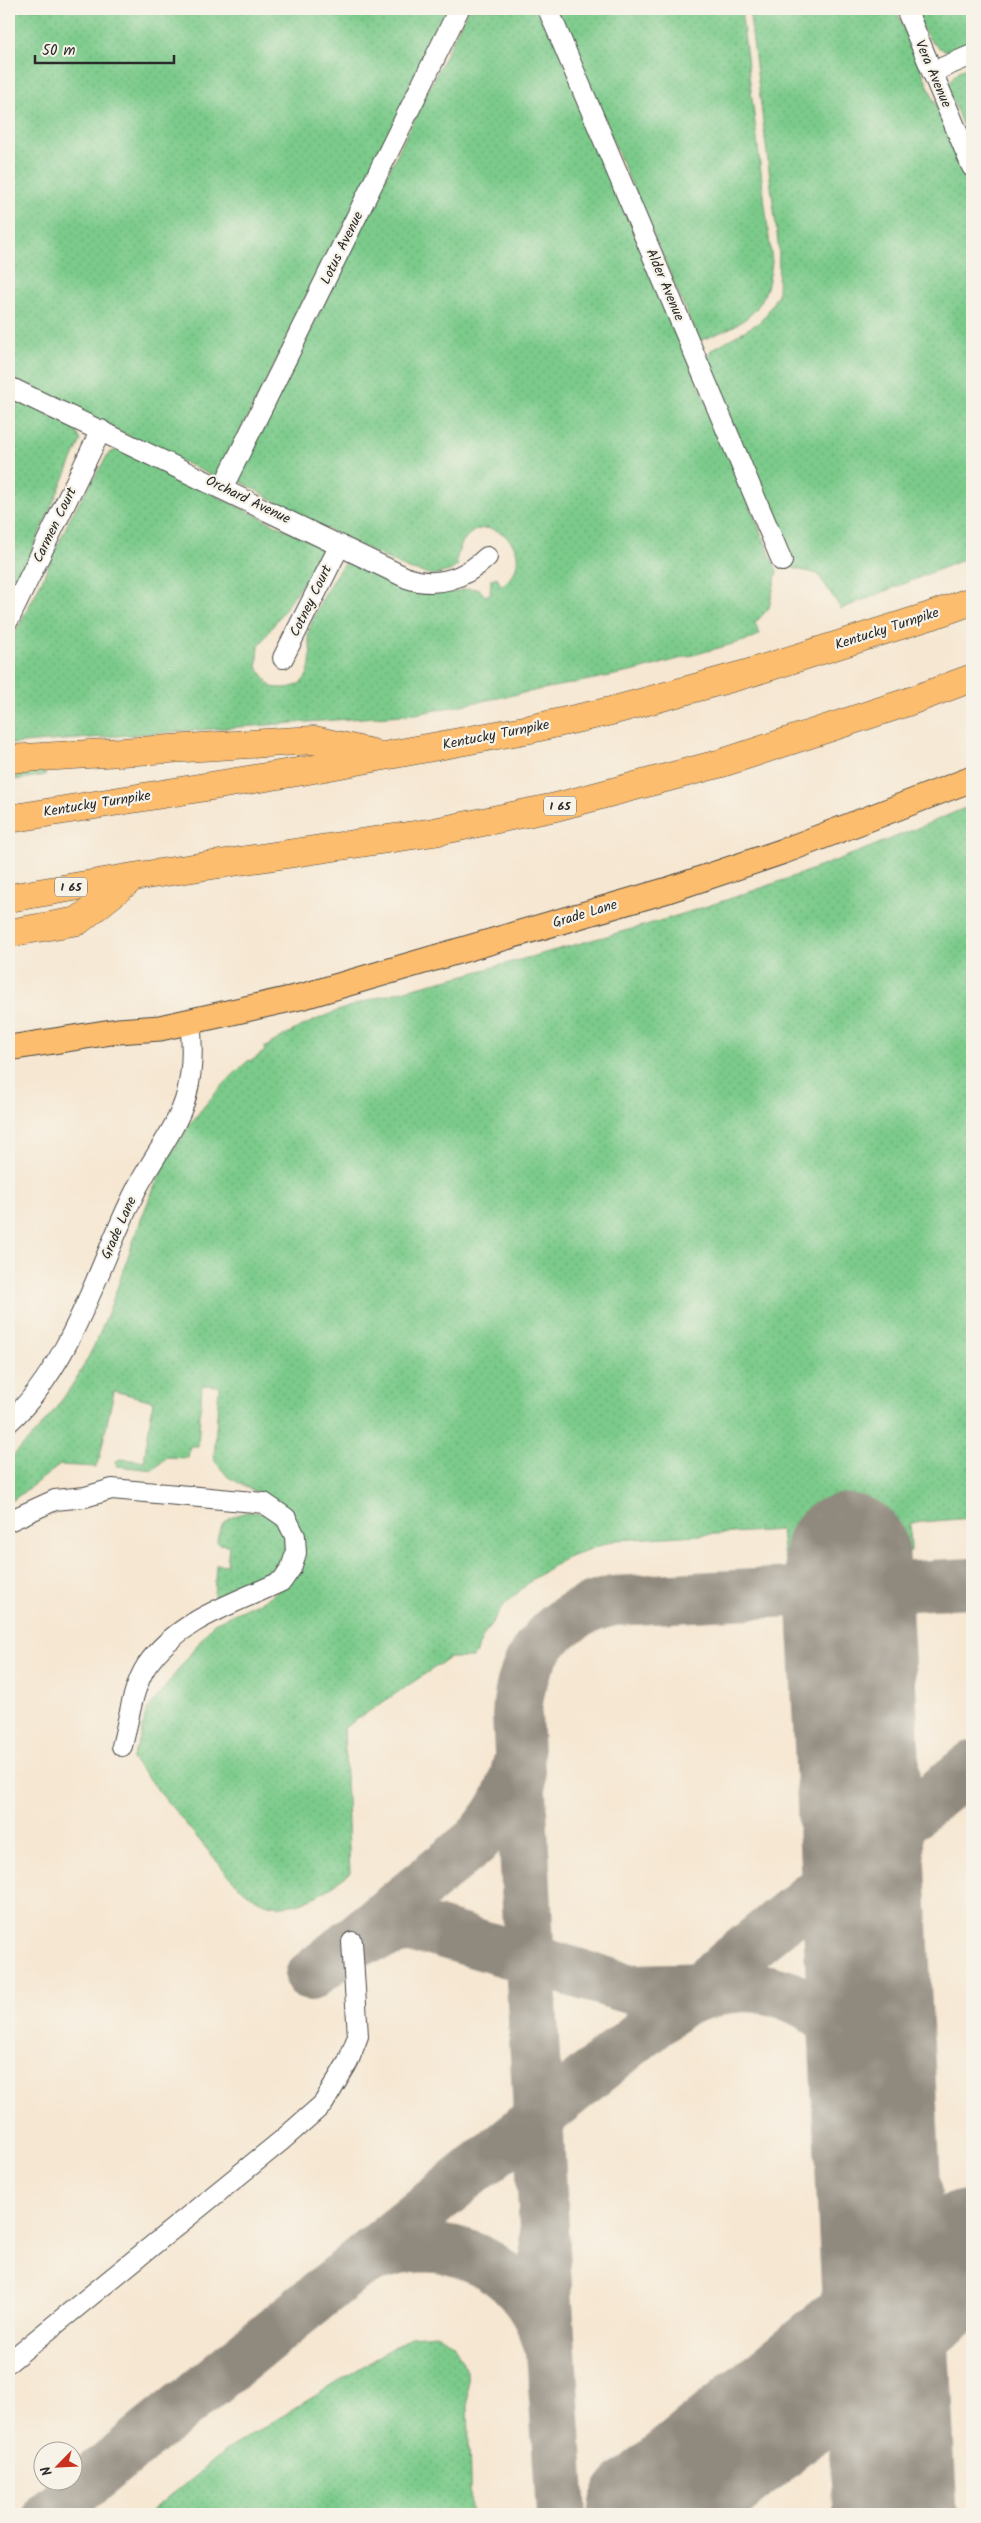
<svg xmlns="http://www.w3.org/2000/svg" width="981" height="2523" viewBox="0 0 981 2523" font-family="Kalam,sans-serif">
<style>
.grass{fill:url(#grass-dots);stroke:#547b5b}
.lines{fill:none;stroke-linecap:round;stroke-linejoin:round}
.taxiway{stroke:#90897e;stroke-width:50}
.runway{stroke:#90897e;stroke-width:125}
.minor-casing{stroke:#494744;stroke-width:22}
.major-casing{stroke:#494744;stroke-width:27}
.highway-casing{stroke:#494744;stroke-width:29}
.minor{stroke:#fff;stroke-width:20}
.major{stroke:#fcbd6e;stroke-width:25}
.highway{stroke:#fcbd6e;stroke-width:28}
.labels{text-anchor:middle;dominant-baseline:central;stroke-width:4.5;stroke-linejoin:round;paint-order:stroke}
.shield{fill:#f7f3e8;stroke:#686764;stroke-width:1}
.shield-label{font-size:12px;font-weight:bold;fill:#2b2b2b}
.street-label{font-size:14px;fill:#2b2b2b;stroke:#f7f3e8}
</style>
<defs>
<pattern id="grass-dots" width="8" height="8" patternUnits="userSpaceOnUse" patternTransform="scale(1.25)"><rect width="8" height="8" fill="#7ccb8b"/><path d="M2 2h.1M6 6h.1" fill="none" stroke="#6bae78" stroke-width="1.8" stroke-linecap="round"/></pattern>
</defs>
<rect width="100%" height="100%" fill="#f7f3e8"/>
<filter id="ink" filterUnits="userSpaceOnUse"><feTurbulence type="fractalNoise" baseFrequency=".02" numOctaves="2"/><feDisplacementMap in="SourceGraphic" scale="10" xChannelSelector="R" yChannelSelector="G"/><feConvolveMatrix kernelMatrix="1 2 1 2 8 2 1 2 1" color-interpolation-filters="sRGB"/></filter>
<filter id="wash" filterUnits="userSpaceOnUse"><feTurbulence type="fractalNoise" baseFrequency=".0096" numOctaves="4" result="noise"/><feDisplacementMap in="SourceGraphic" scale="20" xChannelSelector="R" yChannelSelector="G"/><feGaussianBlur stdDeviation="1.12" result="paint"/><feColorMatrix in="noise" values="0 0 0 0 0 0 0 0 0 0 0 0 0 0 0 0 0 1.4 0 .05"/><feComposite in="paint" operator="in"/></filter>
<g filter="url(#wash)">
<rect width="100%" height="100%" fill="#f6e7d2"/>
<!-- grass -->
<g class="grass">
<path d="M9,9h444l-236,469 -208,-99z"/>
<path d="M468,9h74l235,562 -8,37 -14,15 5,11 -9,5 -116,32 -219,43 -407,30v-100l27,-51 35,-77 38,-63 11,-4 193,94 8,7 -1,8 -61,88 -2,21 14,20c32,5 42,-10 39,-42 -1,-3 -2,-7 -2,-11 1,-10 28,-66 37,-70 11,-4 41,17 52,21 15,6 28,10 44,8 14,0 24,-6 38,-4l6,7 5,-2 1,-15 6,-2 4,9c45,-32 -15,-83 -39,-43 -3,6 -5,13 -6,19l2,3 -8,6 -17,4 -25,-6 -102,-50 -68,-39z"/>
<path d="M556,9h185l31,253c-6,53 -27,61 -73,79z"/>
<path d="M749,9h147l76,182v365l-131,53 -23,-35 -25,-6 -87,-207 5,-11 47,-27 8,-8 12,-21 1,-44z"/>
<path d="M914,9h58v38c-37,13 -45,-8 -58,-38z"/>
<path d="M972,65v85l-24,-62c4,-14 11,-18 24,-23z"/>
<path d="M9,395l64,32 8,13 -72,162z"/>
<path d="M43,765l3,10 -37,6v-13z"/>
<path d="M972,805v713l-62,5 1,29 -127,7 -3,-29 -165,10 -49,17 -34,22 -29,26 -19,28 -12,25h-24l-105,70 6,145c-43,33 -77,52 -120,4l-98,-118 9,-23 5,-24 68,-89 54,-25 14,-10 17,-20 -24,-66 -47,-25 -14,-17 5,-74 -17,-1 -4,61h-8l-2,12 -21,-1 -14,13 -36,-4 -2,-4 5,-3 24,2 9,-60 -39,-10 -15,69 -4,7 -35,-2 -47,35 -4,-2v-39c41,-37 72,-81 93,-131 22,-53 35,-108 61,-159 21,-42 51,-78 86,-109l2,1 14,-10 -1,-3c62,-41 129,-55 201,-73 52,-14 104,-29 156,-43 120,-33 237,-78 351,-127z"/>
<path d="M248,1512l17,1 15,10 8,24 -7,24 -28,13 -39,13 2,-33 11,1 2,-20 -10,-1 -2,-3c2,-18 14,-26 31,-29z"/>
<path d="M436,2334l17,9 14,28 4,143h-323l79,-64 185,-114z"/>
</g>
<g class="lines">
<!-- taxiway -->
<g class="taxiway">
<path d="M352,1942l52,-13 27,1 199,59 81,-2"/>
<path d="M310,1976l165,-134c22,-23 36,-46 42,-77"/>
<path d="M688,2000c40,-15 71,-19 110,0 69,33 72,86 75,154 1,31 3,61 4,92"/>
<path d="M367,2261c73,-35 156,1 180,79"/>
<path d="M49,2514l923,-748"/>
<path d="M561,2514l-14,-228 -30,-571c3,-61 38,-100 96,-114l359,-18"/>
<path d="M657,2514l154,-125 161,-122"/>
</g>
<!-- runway -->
<g class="runway">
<path d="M847,1556l48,958"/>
<path d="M650,2514l322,-262"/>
</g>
</g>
</g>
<g filter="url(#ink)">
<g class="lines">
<defs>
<g id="minor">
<path d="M548,9l234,552"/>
<path d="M906,9l66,158"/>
<path d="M932,72l40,-17"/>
<path d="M9,387l398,191c29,10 57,1 80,-21"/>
<path d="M223,487l236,-478"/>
<path d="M9,619l92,-189"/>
<path d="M283,658l57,-113"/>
<path d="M9,1422c65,-60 88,-155 127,-232 15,-30 43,-64 51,-97 6,-25 6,-46 3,-71"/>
<path d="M9,1521l46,-21 30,-3 27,-8 152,14 22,15 9,18 1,17 -5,15 -9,13c-48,23 -103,38 -135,84 -15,23 -18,55 -25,81"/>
<path d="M9,2362l272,-221 42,-37 25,-42 10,-26 -6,-94"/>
</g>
<path id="major" d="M9,1048l109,-17 42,-3 144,-32 364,-106 116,-39 188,-72"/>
<g id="highway">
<path d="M9,759l305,-19 58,13"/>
<path d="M9,819l294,-48 227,-42 81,-18 135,-37 184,-58 42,-15"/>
<path d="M9,898l124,-21 301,-45 122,-25 166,-44 186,-61 64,-24"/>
<path d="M9,933l69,-12 54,-43"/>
</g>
</defs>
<!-- minor casing -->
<use href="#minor" class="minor-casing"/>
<!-- major casing -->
<use href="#major" class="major-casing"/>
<!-- highway casing -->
<use href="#highway" class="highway-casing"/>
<!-- minor -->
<use href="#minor" class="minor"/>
<!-- major -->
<use href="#major" class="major"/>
<!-- highway -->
<use href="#highway" class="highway"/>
</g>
</g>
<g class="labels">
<!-- shield labels -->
<g class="shield">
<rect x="544" y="796.5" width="32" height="19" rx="4"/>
<rect x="55" y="877.5" width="32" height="19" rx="4"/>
</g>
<g class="shield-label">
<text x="560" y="806">I 65</text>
<text x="71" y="887">I 65</text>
</g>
<!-- street labels -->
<g class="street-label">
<text transform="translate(933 74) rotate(67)">Vera Avenue</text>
<text transform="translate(342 248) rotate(-64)">Lotus Avenue</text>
<text transform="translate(665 285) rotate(67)">Alder Avenue</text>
<text transform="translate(248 500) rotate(26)">Orchard Avenue</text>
<text transform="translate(55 525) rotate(-64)">Carmen Court</text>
<text transform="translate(311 601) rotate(-64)">Cotney Court</text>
<text transform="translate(887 629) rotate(-18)">Kentucky Turnpike</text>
<text transform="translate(496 735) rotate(-11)">Kentucky Turnpike</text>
<text transform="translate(97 804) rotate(-9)">Kentucky Turnpike</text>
<text transform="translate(585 914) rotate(-17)">Grade Lane</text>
<text transform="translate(119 1228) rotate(-66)">Grade Lane</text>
</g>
</g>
<!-- margin -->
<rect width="981" height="2523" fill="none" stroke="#f7f3e8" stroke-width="30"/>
<!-- north arrow -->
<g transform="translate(58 2466) rotate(246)"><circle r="24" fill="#f7f3e8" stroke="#a5a39c"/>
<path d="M0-4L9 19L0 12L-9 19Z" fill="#c8321e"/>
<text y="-8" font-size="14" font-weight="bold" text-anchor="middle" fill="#2b2b2b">N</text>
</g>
<!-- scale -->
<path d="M35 55v8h139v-8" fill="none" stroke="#2b2b2b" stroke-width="2.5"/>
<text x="42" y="55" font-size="15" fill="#2b2b2b" stroke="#f7f3e8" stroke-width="4" paint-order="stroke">50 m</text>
</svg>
